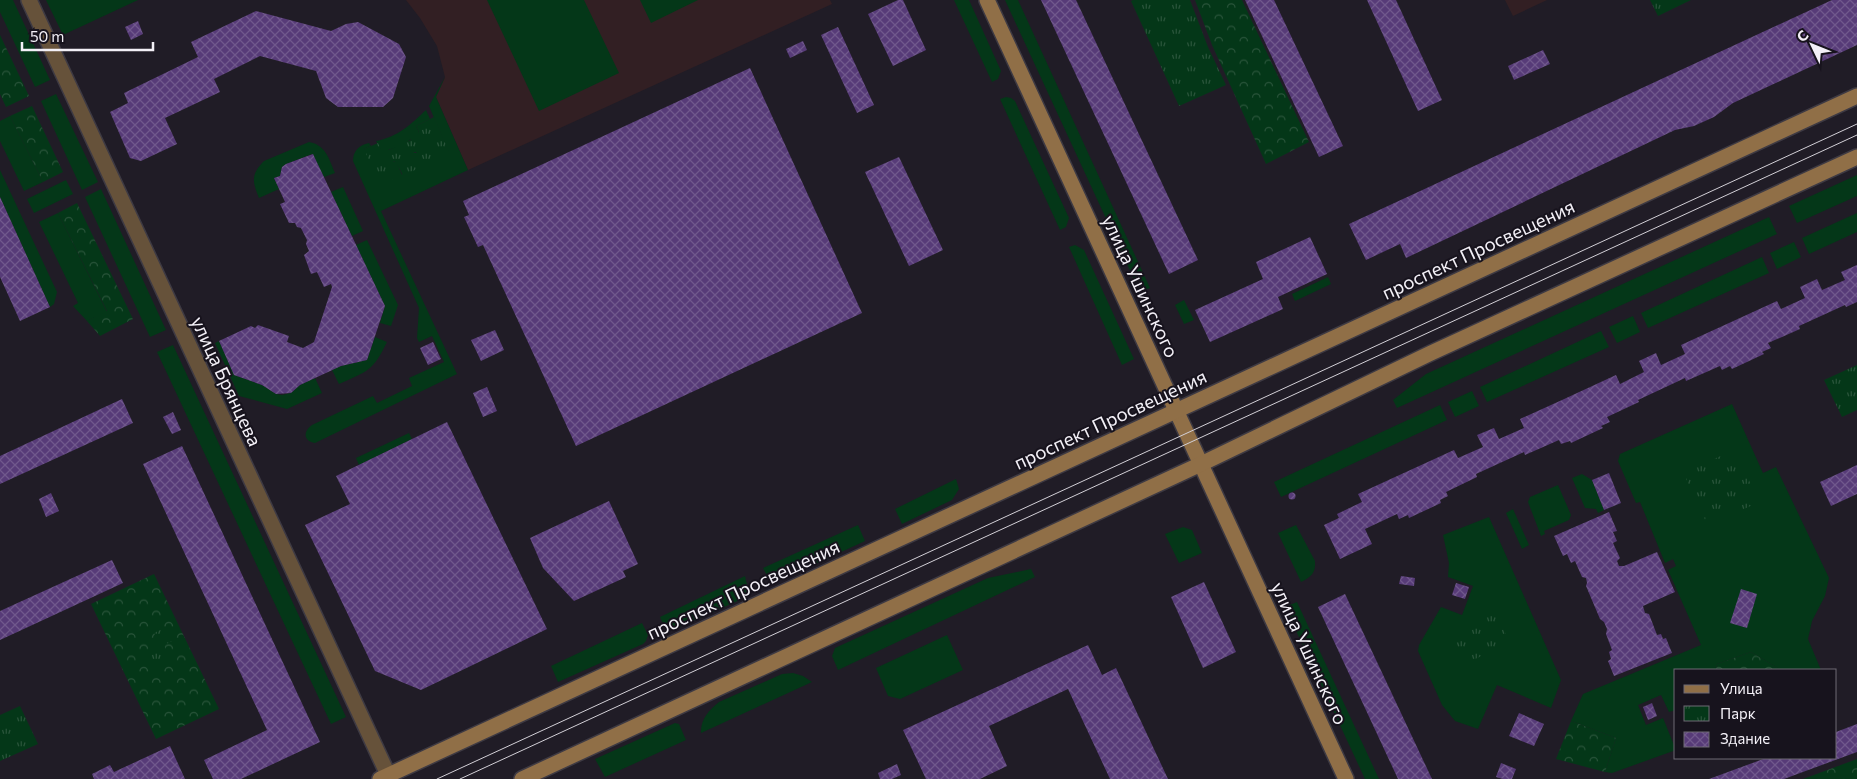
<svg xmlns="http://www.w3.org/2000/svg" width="1857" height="779" viewBox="0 0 1857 779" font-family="Commissioner,sans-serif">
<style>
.education{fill:#321f23}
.grass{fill:#043718}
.forest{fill:url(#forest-crowns)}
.park{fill:url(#park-tufts)}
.building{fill:url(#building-cross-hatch)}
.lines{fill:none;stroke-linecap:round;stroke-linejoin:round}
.street-casing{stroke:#3e3a43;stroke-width:18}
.secondary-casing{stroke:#3e3a43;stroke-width:18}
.street{stroke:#66523a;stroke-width:15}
.secondary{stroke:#906f47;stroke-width:15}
.tram{stroke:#d3d0d7;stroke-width:1}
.labels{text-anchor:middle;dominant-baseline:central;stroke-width:4;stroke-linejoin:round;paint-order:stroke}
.street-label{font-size:19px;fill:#f3f0f7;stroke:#17131d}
</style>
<defs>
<pattern id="forest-crowns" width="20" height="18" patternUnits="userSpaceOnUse" patternTransform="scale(1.25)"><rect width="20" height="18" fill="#043718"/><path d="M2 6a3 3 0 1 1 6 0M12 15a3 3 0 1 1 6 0" fill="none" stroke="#29543a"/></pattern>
<pattern id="park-tufts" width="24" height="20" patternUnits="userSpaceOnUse" patternTransform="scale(1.25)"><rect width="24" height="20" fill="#043718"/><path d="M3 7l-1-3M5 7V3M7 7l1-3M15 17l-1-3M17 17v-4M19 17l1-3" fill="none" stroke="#29543a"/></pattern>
<pattern id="building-cross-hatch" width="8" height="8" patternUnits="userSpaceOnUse" patternTransform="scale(1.25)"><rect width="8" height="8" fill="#573b78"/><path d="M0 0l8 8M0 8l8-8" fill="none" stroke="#70588c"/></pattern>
</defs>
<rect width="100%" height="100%" fill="#201c26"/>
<!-- education -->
<g class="education">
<path d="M406,0h424l2,4 -364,166 -32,-73 9,-20 -8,-31 -17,-28z"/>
<path d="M1505,0h42l-34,16z"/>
</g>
<!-- grass -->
<g class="grass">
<path d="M0,0h13l37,80 -15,7 -35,-75z"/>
<path d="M46,0h92l-75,35z"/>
<path d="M487,0h97l35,73 -80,38z"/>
<path d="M640,0h58l-47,23z"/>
<path d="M954,0h15l32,71 -3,8 -6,3z"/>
<path d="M1005,0h13l132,288 -6,2h-5z"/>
<path d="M445,77l-9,20 32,73 -87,41 76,163 -142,69c-12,-2 -12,-12 -3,-18l61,-29 4,7 35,-17 -3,-8 35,-16 -12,-26 -13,6 -2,-4 2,-30 -66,-147c0,-10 6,-16 16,-18l2,3 -7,3 29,13 3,-1 6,14 11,-22h36l-20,-47z"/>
<path d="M56,94l42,88 -16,8 -41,-89z"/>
<path d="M1006,97l5,1 4,3 54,117 -3,9 -6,3 -60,-131z"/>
<path d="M426,110l4,9 -14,7 3,6c-10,10 -23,19 -38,18l-5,-9c22,-4 35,-17 50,-31z"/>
<path d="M10,116l33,66 -19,9 -24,-50v-20z"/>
<path d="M309,142c17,3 20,17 26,31l-11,4 -12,-23 -26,10 -4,3 -2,9 -6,2 5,11 -20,9c-7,-17 -8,-24 5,-37z"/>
<path d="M0,170l57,122 -3,12 -4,3 -50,-110z"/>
<path d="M1857,175v21l-60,27 -8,-17z"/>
<path d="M66,180l7,14 -39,19 -7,-14z"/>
<path d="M343,187l20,44 -11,5 -21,-44z"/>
<path d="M101,189l65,141 -16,7 -65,-140z"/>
<path d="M58,213l49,99 -20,9 -14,-15 5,-3 -39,-81z"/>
<path d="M1857,213v19l-48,22 -7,-16z"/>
<path d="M1769,217l8,17 -380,174 -4,-8 33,-26z"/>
<path d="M367,240l31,65 -7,21 -11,-3 5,-17 -29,-61z"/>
<path d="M1794,242l7,15 -24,12 -7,-16z"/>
<path d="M1075,245l9,5 50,109 -12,6 -53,-118z"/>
<path d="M1762,257l7,16 -121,55 -7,-15z"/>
<path d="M1328,277l3,7 -36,17 -3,-7z"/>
<path d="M1184,300l10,20 -10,4 -9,-19z"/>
<path d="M1633,316l7,16 -23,11 -8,-16z"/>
<path d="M1601,331l8,16 -122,55 -7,-15z"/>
<path d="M375,337l12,5c-14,29 -19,29 -48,42l-7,-14 9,-4 26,-6z"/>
<path d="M219,341l15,34 28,10 14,9 6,1 9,-2 9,-8 15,-7 7,15 -35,16 -48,-13 -24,-53z"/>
<path d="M173,345l173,372 -15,7 -174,-372z"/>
<path d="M1472,391l7,15 -24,11 -7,-15z"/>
<path d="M1732,404l31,69 13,-6 53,111 -4,18 -13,25 -4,18 13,31h-40l-30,-18 -34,12 -1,6h-40v40l-7,2 -8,-17 -23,10 8,20 17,-7 13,32 -64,23 -7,-1 11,-34 -45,-17 12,-27 118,-49 -33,-75 8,-4 -3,-7 -8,4 -25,-61 -4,1 -18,-42 2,-7z"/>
<path d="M1440,405l7,15 -166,77 -7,-15z"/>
<path d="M409,433l3,6 -53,26 -3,-7z"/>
<path d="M1582,474l10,6 12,30 -6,3 -2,-4 -11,-1 -13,-30z"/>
<path d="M956,479l3,10 -7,11 -50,24 -7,-15z"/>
<path d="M1558,485l13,30 -2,5 -25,11 1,3 -4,2 -13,-34 2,-5z"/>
<path d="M1513,509l16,36 -7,4 -16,-36z"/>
<path d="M1489,517l72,163 -10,28 -54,-23 -19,44 -23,-8 -13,-16 -24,-54 1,-6 22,-38 21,8 11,-29 -25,-9 1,-14 -6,-28z"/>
<path d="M858,525l7,16 -84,39 -12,-1 -6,-11z"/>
<path d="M1296,525l19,36c1,12 -4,16 -14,21l-23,-49z"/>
<path d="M1183,527l9,3 10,23 -23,10 -14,-29z"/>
<path d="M1031,569l4,8 -197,93 -6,-14 3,-8 153,-70z"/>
<path d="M745,576l3,13 -6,10 -67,30h-7l-4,-3 -4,-9z"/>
<path d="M1297,602l82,177h-14l-80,-172z"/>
<path d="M642,623l6,12 -2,6 -3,3 -85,38 -7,-16z"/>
<path d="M947,635l16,35 -63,29 -12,-3 -12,-28z"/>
<path d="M793,673l10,3 9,6 -111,51c-1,-13 8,-23 18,-31l63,-28z"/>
<path d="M675,723l4,1 7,16 -81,37 -10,-18z"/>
</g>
<!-- forest -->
<g class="forest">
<path d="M1195,0h47l67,142 -43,22 -54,-119z"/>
<path d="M0,35l29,61 -23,11 -6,-13z"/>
<path d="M32,106l31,66 -20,10 -33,-66z"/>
<path d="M77,203l56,116 -33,17 -13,-15 20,-10 -49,-98z"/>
<path d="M154,574l65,135 -63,30 -65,-135z"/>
<path d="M1751,652l30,18h-65l1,-6z"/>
<path d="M1571,721l45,17 -11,34 -49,-13z"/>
<path d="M1857,759v20h-54z"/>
</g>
<!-- park -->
<g class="park">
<path d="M1133,0h57l18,47 18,38 -47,21 -48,-105z"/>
<path d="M1650,0h41l-33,16z"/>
<path d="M434,117l16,37 -27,12 -7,-14 -3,1 7,15 -17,7 -8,-14 -2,1 7,14 -20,9 -16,-36 14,-6 3,6 6,-2 2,3 22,-10 -2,-4 10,-4 -3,-6z"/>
<path d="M1857,365v45l-15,7 -18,-37z"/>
<path d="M1735,450l24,52 -51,24 -25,-54z"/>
<path d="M1490,606l20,35 -46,24 -10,-21z"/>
<path d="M169,626l7,13 -12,6 6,13 -21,11 -8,-16 18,-9 -5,-11z"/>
<path d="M20,706l18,38 -38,17v-46z"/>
</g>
<!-- building -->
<g class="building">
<path d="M898,0h5l23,50 -33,16 -25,-52z"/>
<path d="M1041,0h35l122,260 -29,14z"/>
<path d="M1245,0h29l69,146 -24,11z"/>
<path d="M1367,0h29l46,100 -24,11z"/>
<path d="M1832,0h25v45l-124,58 -19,14 -20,9 -19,4 -269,128 -6,-14 -34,16 -17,-36z"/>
<path d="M256,11l75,20 15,-7 12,-2 41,22 7,13 -13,41 -10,9h-45l-12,-9 -10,-27 -56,-15 -46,23 6,13 -55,26 12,26 -36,17 -11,-3 -20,-46 18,-9 -4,-10 74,-36 -7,-15z"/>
<path d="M138,21l5,13 -12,6 -6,-13z"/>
<path d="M838,27l36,78 -17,8 -36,-78z"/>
<path d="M803,41l4,9 -17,8 -4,-9z"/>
<path d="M1543,50l7,14 -36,16 -6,-14z"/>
<path d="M750,68l112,245 -286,133 -93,-201 -5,2 -14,-30 5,-2 -6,-14z"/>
<path d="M313,154l72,152 -18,54 -26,6 -41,19 -9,8 -15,1 -14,-9 -28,-10 -15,-34 32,-15 4,2 3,-3 31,11 -2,6 16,6 11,-6 18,-55 -1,-3 -7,3 -7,-15 -6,2 -7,-19 5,-4 -3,-7 1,-4 -6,-12 -4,-1 -2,-4h-6l-9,-19 5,-2 -11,-24 6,-2 2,-9 4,-3z"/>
<path d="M899,157l44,93 -34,16 -44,-94z"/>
<path d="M0,197l50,110 -30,14 -20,-44z"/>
<path d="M1310,237l17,37 -49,23 5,12 -73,33 -15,-32 68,-31 -7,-17z"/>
<path d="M1857,265v37l-11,5 -1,-2 -46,21 1,3 -32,14 3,5 -9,4 2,2 -32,15 -2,-3 -8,4 -2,-4 -34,15 -1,-3 -47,22 1,2 -32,15 3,5 -9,4 2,2 -32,15 -1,-2 -9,3 -2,-4 -34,15 -1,-3 -48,22 1,3 -31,15 2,4 -8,4 1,3 -32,15 -1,-3 -9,4 -2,-5 -32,15 7,15 -32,15 -16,-34 15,-7 -2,-4 25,-12 -4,-8 96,-44 4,8 25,-11 -6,-12 17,-7 5,11 25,-11 -4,-9 42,-19 54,-25 4,9 24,-12 -5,-11 17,-8 5,12 24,-11 -4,-9 96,-44 4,8 24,-11 -5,-11 17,-8 5,11 23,-10 -4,-8z"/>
<path d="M495,330l9,20 -23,11 -10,-21z"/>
<path d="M433,342l8,17 -13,6 -8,-17z"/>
<path d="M487,387l10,24 -14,6 -10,-24z"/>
<path d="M122,399l11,24 -133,61v-28z"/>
<path d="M173,412l8,18 -9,4 -9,-17z"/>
<path d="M447,422l100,207 -126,61 -46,-19 -70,-146 45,-21 -14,-28z"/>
<path d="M182,446l138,296 -79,37h-28l-9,-19 63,-30 -124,-266z"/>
<path d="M1857,465v29l-26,12 -11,-24z"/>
<path d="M1609,473l12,30 -17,7 -12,-30z"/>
<circle cx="1292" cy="496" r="3.5"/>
<path d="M51,493l8,18 -13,6 -7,-18z"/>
<path d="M609,501l29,63 -15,7 3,6 -52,24 -31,-33 -13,-30z"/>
<path d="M1609,512l8,19 -4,1 4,9 -4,2 7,15 -3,3 2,5h5l33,-14 18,40 -32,14 2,7 4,1 8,21 4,-1 2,5 3,-1 6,15 -58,23 -6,-15 3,-2 -2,-7 3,-2 -6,-16 1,-5 -3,-7 -4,-3 -14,-33 1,-3 -1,-5 -4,-1 -7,-16 -4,2 -4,-9 -4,2 -9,-20z"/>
<path d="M112,560l11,23 -123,57v-29z"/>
<path d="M1401,576l14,2 -1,8 -15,-2z"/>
<path d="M1204,582l32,70 -33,16 -32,-71z"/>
<path d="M1456,583l13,4 -4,12 -13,-4z"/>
<path d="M1741,589l16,5 -10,34 -17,-5z"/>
<path d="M1345,594l40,85 47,100h-34l-80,-172z"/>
<path d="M1088,645l14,30 14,-7 52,111h-58l-42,-90 -79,37 18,40 -27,13h-54l-23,-49z"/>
<path d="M1652,703l5,13 -9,4 -5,-13z"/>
<path d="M1519,713l25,11 -10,22 -25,-10z"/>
<path d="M1857,724v28l-73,27h-75l57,-21h70v-26z"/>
<path d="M170,746l15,33h-91l-2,-5 18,-9 4,7z"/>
<path d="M1501,763l15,6 -4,10h-9l-7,-2z"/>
<path d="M897,764l4,11 -9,4h-12l-2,-6z"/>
</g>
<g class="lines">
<defs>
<path id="street" d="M29,0l361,779"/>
<g id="secondary">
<path d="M987,0l359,779"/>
<path d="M380,779l1477,-683"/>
<path d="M522,779l679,-315 230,-111 426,-196"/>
</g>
</defs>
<!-- street casing -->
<use href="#street" class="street-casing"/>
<!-- secondary casing -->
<use href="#secondary" class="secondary-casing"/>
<!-- street -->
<use href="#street" class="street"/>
<!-- secondary -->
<use href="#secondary" class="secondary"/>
<!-- tram -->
<g class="tram">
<path d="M437,779l1420,-655"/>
<path d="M460,779l1397,-644"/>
</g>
</g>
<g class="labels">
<!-- street labels -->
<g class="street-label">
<text transform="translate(1478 249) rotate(-25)">проспект Просвещения</text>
<text transform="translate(1141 286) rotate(65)">улица Ушинского</text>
<text transform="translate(227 381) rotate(65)">улица Брянцева</text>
<text transform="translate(1110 419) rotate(-25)">проспект Просвещения</text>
<text transform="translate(743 589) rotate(-25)">проспект Просвещения</text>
<text transform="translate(1310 653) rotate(65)">улица Ушинского</text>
</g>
</g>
<!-- legend -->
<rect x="1674" y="669" width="162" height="90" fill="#17131d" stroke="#6f6b74"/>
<rect x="1684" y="685" width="25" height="8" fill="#906f47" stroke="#6f6b74"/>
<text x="1720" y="694" font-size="15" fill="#f3f0f7">Улица</text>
<rect x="1684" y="706" width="25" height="15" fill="url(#park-tufts)" stroke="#6f6b74"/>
<text x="1720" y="719" font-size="15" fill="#f3f0f7">Парк</text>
<rect x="1684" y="732" width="25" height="15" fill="url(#building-cross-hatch)" stroke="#6f6b74"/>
<text x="1720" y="744" font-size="15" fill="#f3f0f7">Здание</text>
<!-- north arrow -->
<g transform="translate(1812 45) rotate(313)" stroke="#17131d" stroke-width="4" paint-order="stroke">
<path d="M0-4L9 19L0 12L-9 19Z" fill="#f3f0f7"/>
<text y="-8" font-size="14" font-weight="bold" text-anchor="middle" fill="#f3f0f7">С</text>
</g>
<!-- scale -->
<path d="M22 42v8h131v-8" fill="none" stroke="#f3f0f7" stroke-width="2.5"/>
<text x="30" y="42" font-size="15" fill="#f3f0f7" stroke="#17131d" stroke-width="4" paint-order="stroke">50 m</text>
</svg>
